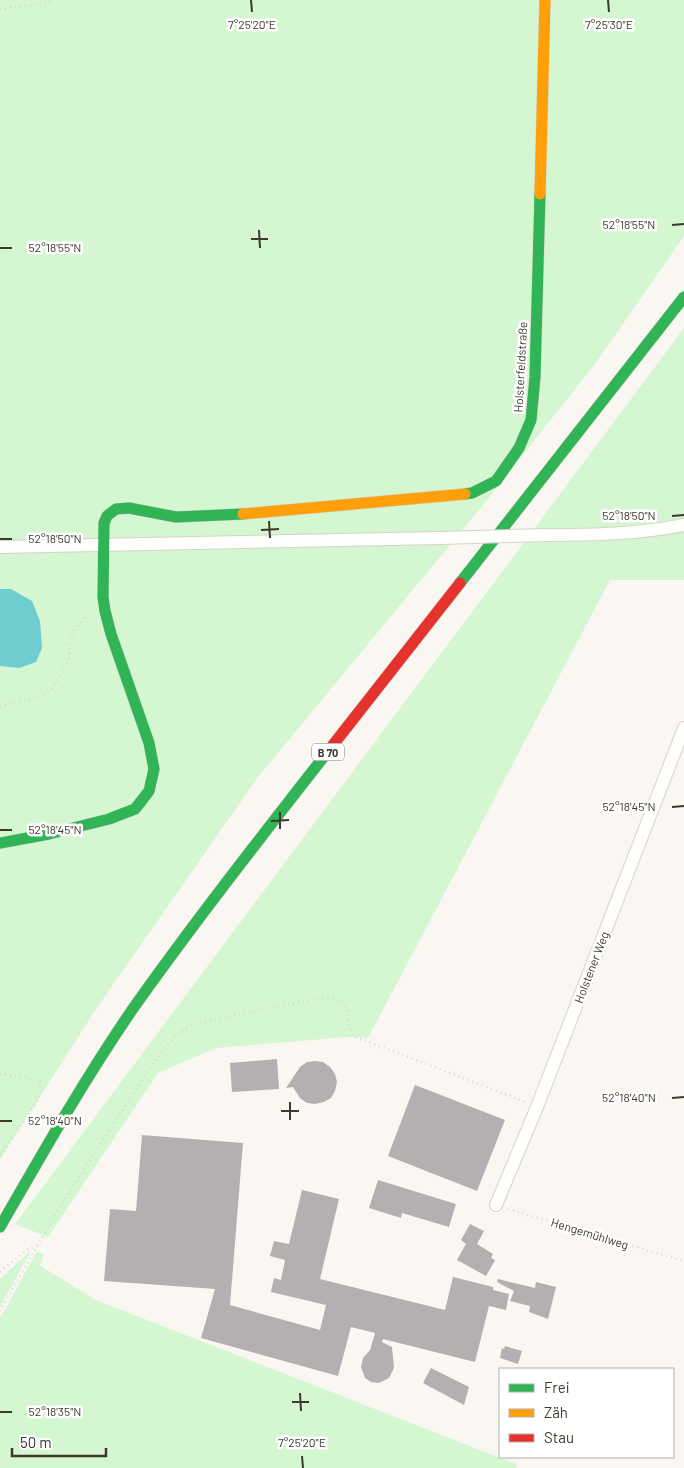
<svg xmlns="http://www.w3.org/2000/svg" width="684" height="1468" viewBox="0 0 684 1468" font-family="Barlow,sans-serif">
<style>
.green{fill:#d4f6d1}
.water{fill:#70cdcf}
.building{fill:#b4b0b2}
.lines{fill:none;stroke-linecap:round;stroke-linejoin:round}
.street-casing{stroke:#d7d2cc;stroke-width:14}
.fast-casing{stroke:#d7d2cc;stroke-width:12}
.slow-casing{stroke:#d7d2cc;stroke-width:12}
.jam-casing{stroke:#d7d2cc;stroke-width:12}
.path{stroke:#d9d7d4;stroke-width:2.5;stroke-dasharray:1 4;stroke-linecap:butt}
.street{stroke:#fefefd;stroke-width:12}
.fast{stroke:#30b455;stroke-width:11}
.slow{stroke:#ff9f0a;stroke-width:11}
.jam{stroke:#e5322d;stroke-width:11}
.street-bridge-casing{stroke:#d7d2cc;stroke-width:14;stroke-linecap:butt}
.street-bridge{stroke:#fefefd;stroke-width:12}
.ticks{fill:none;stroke:#3e382f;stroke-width:2}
.labels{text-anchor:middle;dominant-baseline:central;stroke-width:5;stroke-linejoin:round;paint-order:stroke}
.shield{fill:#fff;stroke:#78746d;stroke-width:1}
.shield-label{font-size:11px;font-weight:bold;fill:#3e382f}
.street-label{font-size:12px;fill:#3e382f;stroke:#fff}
.ticks-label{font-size:12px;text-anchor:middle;fill:#3e382f;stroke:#fff;stroke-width:5;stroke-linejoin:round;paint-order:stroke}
</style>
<rect width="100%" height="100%" fill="#faf6f2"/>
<!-- green -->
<g class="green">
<path d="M0,0h684v236l-89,128 -112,141 -225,272 -162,232 -96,150v-493l19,2 -8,-79h-11z"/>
<path d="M684,328v252h-74l-242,458 -20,-1 -132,11 -58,25 -110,164 -33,-13z"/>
<path d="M37,1251l7,4 -5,10 57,35 422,165 -2,3h-516v-151l3,-4z"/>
<path d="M29,1252l1,1 -30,54v-28z"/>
</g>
<!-- water -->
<path class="water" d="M0,589h11l21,12 8,20 2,27 -6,14 -17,6 -19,-2z"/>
<!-- building -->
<g class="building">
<path d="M277,1059l2,30 -47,3 -2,-29z"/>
<path d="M315,1061l8,1 7,5 5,7 2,8 -2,9 -4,7 -7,4 -9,2 -8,-1 -7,-5 -7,-11 -7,1 14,-21 7,-5z"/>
<path d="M415,1085l90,35 -28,71 -89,-35z"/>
<path d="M142,1135l101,8 -13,162 90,25 6,-25 -55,-13 3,-14 7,2 4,-20 -15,-4 4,-15 15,3 13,-54 37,9 -19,80 125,31 8,-33 40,10v3l16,4 -3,16 -17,-4 -14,56 -92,-23 -1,3 10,5 2,21 -5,10 -10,5 -8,-1 -6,-4 -4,-11 2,-9 7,-8 5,-17 -24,-6 -13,49 -137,-38 14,-49 -111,-8 6,-72 26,2z"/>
<path d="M378,1180l78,24 -7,23 -47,-14 -1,5 -32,-10z"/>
<path d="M470,1224l14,7 -7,13 16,10 -2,4 4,2 -9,16 -29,-16 9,-16 -5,-4z"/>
<path d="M498,1279l37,9 1,-6 20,5 -8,32 -19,-7 1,-6 -20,-5 4,-10 -17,-9z"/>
<path d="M505,1346l17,5 -4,13 -18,-6 2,-10 2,1z"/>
<path d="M431,1368l38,19 -5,18 -41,-22z"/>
</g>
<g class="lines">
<defs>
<g id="street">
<path d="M547,535c46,0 92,-1 137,-10"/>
<path d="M0,547l440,-9"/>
<path d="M496,1205l41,-98 147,-379"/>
</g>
<g id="fast">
<path d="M465,494l7,-1 24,-12 23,-33 12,-28 4,-43 5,-183"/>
<path d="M460,583l224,-286"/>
<path d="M0,843l49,-9 60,-15 26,-10 14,-18 5,-22 -5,-26 -38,-109 -6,-23 -2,-14 1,-74 3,-7 9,-7 13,-1 47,9 67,-3"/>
<path d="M0,1227c42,-73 84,-147 132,-217 63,-89 130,-174 197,-260"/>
</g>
<g id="slow">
<path d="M540,194l5,-194"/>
<path d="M243,514l222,-20"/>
</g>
<path id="jam" d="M329,750l131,-167"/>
</defs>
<!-- street casing -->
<use href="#street" class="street-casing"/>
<!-- fast casing -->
<use href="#fast" class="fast-casing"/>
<!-- slow casing -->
<use href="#slow" class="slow-casing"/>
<!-- jam casing -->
<use href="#jam" class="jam-casing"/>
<!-- path -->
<g class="path">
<path d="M0,9l39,-5 15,-4"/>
<path d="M0,707l44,-13 7,-4 18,-30 1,-20 4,-9 16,-19"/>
<path d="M0,1074l25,3 14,4 2,10 -5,12 -36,54"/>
<path d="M508,1209l176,52"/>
<path d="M0,1272l28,-23 9,-3"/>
<path d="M0,1311l58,-101 95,-147 20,-25 17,-12 17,-6 17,-2 47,-11 60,-10 12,6 4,5 2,18 4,10 173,66"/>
</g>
<!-- street -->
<use href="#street" class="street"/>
<!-- fast -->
<use href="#fast" class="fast"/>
<!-- slow -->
<use href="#slow" class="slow"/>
<!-- jam -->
<use href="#jam" class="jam"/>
<defs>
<path id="street-bridge" d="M440,538l107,-3"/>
</defs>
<!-- street-bridge casing -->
<use href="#street-bridge" class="street-bridge-casing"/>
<!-- street-bridge -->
<use href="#street-bridge" class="street-bridge"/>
</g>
<!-- ticks -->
<path class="ticks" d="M251,0l1,12M608,0l1,12M672,225l12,-1M259,230l1,18M251,239h17M0,248h12M672,516l12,-1M269,521l1,17M261,530l18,-1M0,539h12M672,807l12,-1M280,812v17M271,821l18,-1M0,830h12M672,1098l12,-1M290,1102v18M281,1111h18M0,1121h12M300,1393l1,18M292,1402h17M0,1412h12M302,1456l1,12"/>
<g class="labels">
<!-- shield labels -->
<rect class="shield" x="312" y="743.5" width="32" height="17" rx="4"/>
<g class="shield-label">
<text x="328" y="752">B 70</text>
</g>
<!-- street labels -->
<g class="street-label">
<text transform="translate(520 367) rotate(-87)">Holsterfeldstraße</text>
<text transform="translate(591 967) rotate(-69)">Holstener Weg</text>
<text transform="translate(590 1233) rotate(17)">Hengemühlweg</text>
</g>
</g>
<g class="ticks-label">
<text x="252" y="29">7°25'20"E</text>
<text x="609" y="29">7°25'30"E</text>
<text x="629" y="229">52°18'55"N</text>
<text x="55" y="252">52°18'55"N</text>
<text x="629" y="520">52°18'50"N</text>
<text x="55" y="543">52°18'50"N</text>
<text x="629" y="811">52°18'45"N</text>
<text x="55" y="834">52°18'45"N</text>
<text x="629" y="1102">52°18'40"N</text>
<text x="55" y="1125">52°18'40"N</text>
<text x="55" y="1416">52°18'35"N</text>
<text x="302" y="1447">7°25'20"E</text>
</g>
<!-- legend -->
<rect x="499" y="1368" width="175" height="90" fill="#ffffff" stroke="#b2afac"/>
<rect x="509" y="1384" width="25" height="8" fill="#30b455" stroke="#b2afac"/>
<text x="544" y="1393" font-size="15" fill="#3e382f">Frei</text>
<rect x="509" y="1409" width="25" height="8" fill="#ff9f0a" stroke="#b2afac"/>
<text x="544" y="1418" font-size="15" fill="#3e382f">Zäh</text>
<rect x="509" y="1434" width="25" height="8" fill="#e5322d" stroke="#b2afac"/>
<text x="544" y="1443" font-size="15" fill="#3e382f">Stau</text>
<!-- scale -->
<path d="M12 1448v8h94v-8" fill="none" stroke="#3e382f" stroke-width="2.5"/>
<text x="20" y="1448" font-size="15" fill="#3e382f" stroke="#ffffff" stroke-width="4" paint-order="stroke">50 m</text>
</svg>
